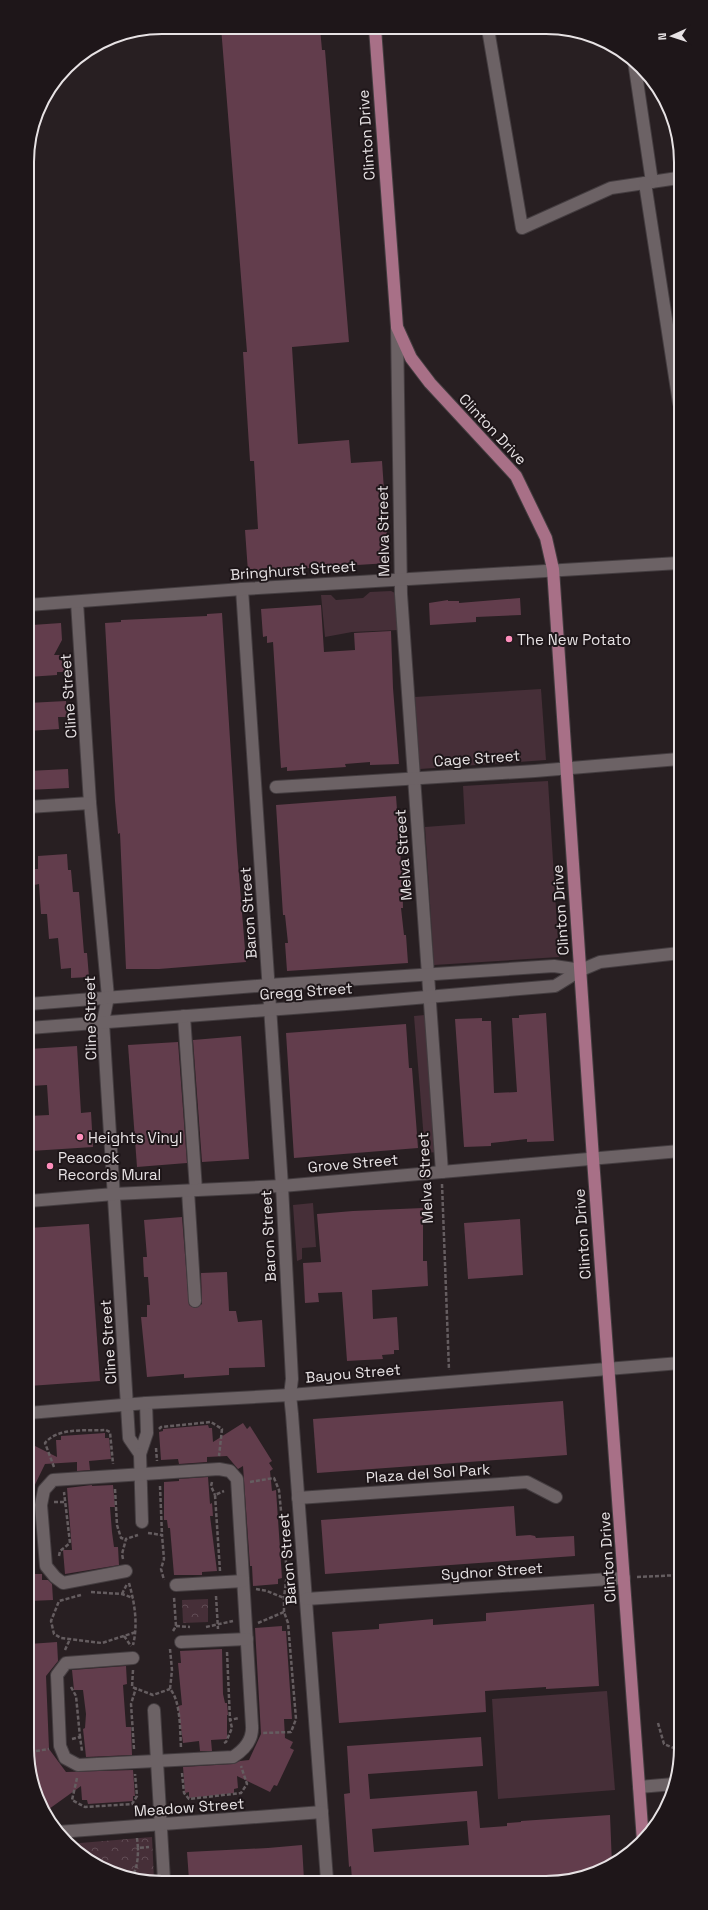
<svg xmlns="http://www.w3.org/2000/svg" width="708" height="1910" viewBox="0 0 708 1910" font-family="'Space Grotesk',sans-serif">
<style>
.grass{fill:#462f38}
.park{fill:url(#park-crowns)}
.building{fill:#623d4c;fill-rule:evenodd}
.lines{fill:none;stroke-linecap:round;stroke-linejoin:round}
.minor-casing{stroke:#443d40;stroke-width:14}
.major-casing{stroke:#443d40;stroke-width:14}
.path{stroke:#655d60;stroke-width:2.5;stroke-dasharray:4 2;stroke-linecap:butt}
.minor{stroke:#6c6265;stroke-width:12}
.major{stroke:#a87087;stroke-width:12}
.poi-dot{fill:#fe8ebc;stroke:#1e1619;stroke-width:1.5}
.labels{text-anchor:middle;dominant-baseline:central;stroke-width:4;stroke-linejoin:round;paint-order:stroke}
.street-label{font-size:15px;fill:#e7e2e4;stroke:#1e1619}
.poi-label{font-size:15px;fill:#e7e2e4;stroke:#1e1619;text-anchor:start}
.rim{fill:none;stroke:#e7e2e4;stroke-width:2}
</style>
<defs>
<pattern id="park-crowns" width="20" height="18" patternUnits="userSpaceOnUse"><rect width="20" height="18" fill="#462f38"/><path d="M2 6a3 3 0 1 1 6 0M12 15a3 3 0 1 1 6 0" fill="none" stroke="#614d55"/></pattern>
</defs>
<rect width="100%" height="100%" fill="#281f22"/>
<!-- grass -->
<g class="grass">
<path d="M391,591l4,2 3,37 -46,2 -27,5 -4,-42h10l5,5 27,-2 7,-6z"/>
<path d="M541,689l5,71 -126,9 -5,-72z"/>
<path d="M548,781l11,176 -125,8 -9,-138 40,-3 -2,-38z"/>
<path d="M425,1015l12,137 -12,1 -11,-137z"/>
<path d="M313,1203l3,44 -14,1v11l-5,2 -4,-56z"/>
<path d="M607,1691l8,99 -117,9 -6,-100z"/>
</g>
<!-- park -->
<g class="park">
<path d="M208,1599v23l-25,1 -1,-23z"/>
<path d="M152,1837l2,43c-38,0 -57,-15 -86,-36z"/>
</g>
<!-- building -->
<g class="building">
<path d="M221,27l99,1 2,22h3l24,292 -57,5 6,97 51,-4 2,23 31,-2 7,102 -141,9 -3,-42 13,-1 -4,-68h-4l-7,-109h4z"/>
<path d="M520,598l1,17 -45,2v5l-46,3 -1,-22 19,-3v1h11v2z"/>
<path d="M321,605l3,47 31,-2 -1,-17 37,-2 2,57 6,76 -29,1v-3l-25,2 1,3 -59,4v-4l-6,1 -8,-126 -6,1v-7l-4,1 -2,-28z"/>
<path d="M222,613l15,237 9,112 -87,7h-33l-6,-136 -2,1 -3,-33 -10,-178 16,-1v-2l86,-4v-2z"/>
<path d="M61,623l1,17 -8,15h11l1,17h-9v3l-29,2v-19l6,-1 -2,-32z"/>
<path d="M66,701l1,16h-9l1,12 -31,2v-28z"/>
<path d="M68,769l1,19 -41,2v-19z"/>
<path d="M396,796l6,81 1,31h-2l3,27h2l2,28 -121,8 -2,-28h3l-3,-28h-2l-7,-110z"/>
<path d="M67,854l1,16h3l2,22h6l5,61h3l2,24 -18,1v-10l-10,1 -3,-31 -9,1 -2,-25h-6l-2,-30 -5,1 -1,-16h5v-13z"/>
<path d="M546,1013l8,128 -27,1v-3l-36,4v3l-27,1 -9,-128 27,-1v3h9l3,72 23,-1 -5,-74h7v-3z"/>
<path d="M406,1024l3,44h3l6,80 -124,10 -8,-125z"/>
<path d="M241,1036l8,123 -47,3 -9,-122z"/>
<path d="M178,1042l9,121 -50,4 -9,-122z"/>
<path d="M77,1046l4,67 10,-1 2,35 -62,4 -2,-35 20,-1 -2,-30 -16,1 -1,-8h-1v-29z"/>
<path d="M423,1208v53h4l1,25 -56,4 1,29 24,-2 2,33h-5v4l-12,1 1,4 -36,2 -5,-69 -24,1 1,9 -14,1 -2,-40 18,-1 -4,-48 36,-3z"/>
<path d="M182,1217l7,88 6,3 7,-4 -1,-31 26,-1 2,39h7l2,11 24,-2 3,47 -36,1v7l-45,3v-4l-37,3 -6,-60h6v-12h3l-2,-28h-4l-1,-20h4l-3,-37z"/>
<path d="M520,1219l3,56 -55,4 -4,-56z"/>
<path d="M89,1224l11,157 -71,5v-158z"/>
<path d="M563,1401l4,54 -250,18 -4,-54z"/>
<path d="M243,1423l4,6 3,-3 22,35 -3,2 4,6 -3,2 2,20 4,-1 6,88 -4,1v5l-25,2 -1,-20h-2l-7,-100 -5,3 -11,-13 -20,1v5l-28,2 -1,-5 -17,1 -2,-28 4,-1v-2l45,-4 1,3h3l1,14z"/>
<path d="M105,1433v5h4l2,21 -22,2 1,9 -13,1v-9l-32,2 -16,33v-54l28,14 -1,-17h5v-4z"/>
<path d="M208,1477l2,27 2,-1 1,13h-3l7,55 -15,1v3h-28l-4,-47h-2l-1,-8h-3v-38l15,-1v-2z"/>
<path d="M92,1485v1l21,-1 2,22h-5l2,25 2,15h4l1,18 -54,9 -2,-24h9l-5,-62z"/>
<path d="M514,1506l2,30 14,-1 5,1 1,2 38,-2 1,20 -250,18 -4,-54z"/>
<path d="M29,1574h13v6h6l4,4 1,16 -24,1z"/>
<path d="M594,1604l5,82 -53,3v-2l-61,4 1,21 -147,11 -7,-91 47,-3v-5l54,-5v6l53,-4v-8z"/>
<path d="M282,1626v5h4l6,88h-8l1,19 8,4 -3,6 4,2 -17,36 -3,-1 -4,7 -33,-16 1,12 -4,1v4l-45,5v-6l-4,1 -2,-26 50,-3 7,-3 9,-1 12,-26 -6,-106z"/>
<path d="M57,1642l1,19 -12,15 3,73 17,23 67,-2 2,26h-2v5l-45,3 -1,-4h-5l-1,-14 -32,23 -4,-5 -3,3 -12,-32 -1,-131z"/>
<path d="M222,1649l1,45 2,9h2l1,12h-1v24l-16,1 1,11h-12l-1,-10 -16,2 -5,-37 4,-1 -4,-42h3l-1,-12z"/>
<path d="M126,1666l1,18 -4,1 3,42h5l1,28 -46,2 -3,-28 2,-1 1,-14 -3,-24h-9l-2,-20z"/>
<path d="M481,1737l2,29 -115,8 2,25 107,-8 3,37 27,-2v-3l14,-1v-1l89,-6 2,50 -39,15h-102v-2l-30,2h-89l-1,-14 -2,1 -5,-73 6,-1 -3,-47zM467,1821l2,24 -95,7 -2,-23z"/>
<path d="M302,1845l2,35h-115l-2,-28 81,-4z"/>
</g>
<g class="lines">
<defs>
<g id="minor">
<path d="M488,29l34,199 89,-40 67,-10"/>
<path d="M634,61l18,121"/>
<path d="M645,183l34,220"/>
<path d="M397,327l4,267 41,578"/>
<path d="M242,589l40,597 10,193 -2,16 2,19 35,466"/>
<path d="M77,602l13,201 18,194 -5,25 26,416 11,16 7,-21 -1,-30"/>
<path d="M28,605l214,-16 437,-26"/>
<path d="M276,787l259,-16 144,-12"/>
<path d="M28,807l62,-4"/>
<path d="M29,1004l240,-19 285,-19 27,4"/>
<path d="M184,1016l12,174"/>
<path d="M29,1028l317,-24 209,-18 26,-16 19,-8 80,-9"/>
<path d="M188,1191l7,110"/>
<path d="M29,1201l85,-7 168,-8 398,-35"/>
<path d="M29,1413l117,-10 144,-8 390,-32"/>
<path d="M140,1454l2,68"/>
<path d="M298,1498l229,-16 29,15"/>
<path d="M126,1571l-63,12 -8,-6 -9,-11 -5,-61 3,-15 9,-10 166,-11 11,2 7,8 15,247c1,14 -8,24 -19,31l-155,8 -13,-7 -5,-12 -3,-71 9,-12 67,-5"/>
<path d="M176,1585l67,-4"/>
<path d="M306,1599l318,-21"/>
<path d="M181,1642l66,-3"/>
<path d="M154,1710l10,170"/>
<path d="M639,1787l35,-3"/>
<path d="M58,1832l264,-20"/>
</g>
<path id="major" d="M375,28l22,299 14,31 19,25 86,93 30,62 7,31 40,590 50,682"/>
</defs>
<!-- minor casing -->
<use href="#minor" class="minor-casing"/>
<!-- major casing -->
<use href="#major" class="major-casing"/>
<!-- path -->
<g class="path">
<path d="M442,1184l7,186"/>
<path d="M159,1429l2,-2 50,-5 11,7 -3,27"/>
<path d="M156,1448l1,13"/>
<path d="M54,1467l-9,-24c13,-16 42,-12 61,-13l4,2 3,32"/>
<path d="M212,1482l-1,4 4,9"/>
<path d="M250,1482l24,-4 5,12 8,83 -3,25v14"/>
<path d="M160,1486l2,49"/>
<path d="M115,1489l2,36 4,13 5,1"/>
<path d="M54,1502h12"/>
<path d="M148,1533l14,2 2,24 -3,10 3,11"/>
<path d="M59,1556l1,-5 10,-8 -6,-51"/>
<path d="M123,1559l-1,-5 4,-15 12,-4"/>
<path d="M220,1571l-5,-76 9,-4"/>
<path d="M637,1577l43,-2"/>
<path d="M129,1583c6,21 9,42 4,62"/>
<path d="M256,1589l11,2 17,7"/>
<path d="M91,1592l31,2 11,4"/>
<path d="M122,1594l5,-10"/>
<path d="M81,1595l-22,6 -8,20 3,13 7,4 41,5 34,-11"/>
<path d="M216,1596l2,33"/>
<path d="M258,1623l26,-11 4,11 8,96 -5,13 -28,1"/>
<path d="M176,1626l14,1"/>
<path d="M206,1627l27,-6"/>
<path d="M173,1631l3,-5 -2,-29"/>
<path d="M124,1636l7,10"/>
<path d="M170,1649l2,21 -2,19c11,12 10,43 11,59"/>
<path d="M65,1650l5,-11"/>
<path d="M227,1652l3,68 9,-2"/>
<path d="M133,1670l-1,17 21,8 17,-6"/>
<path d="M71,1687l5,9 4,41"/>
<path d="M658,1723l6,21 17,7"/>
<path d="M72,1739l8,-2 2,14"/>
<path d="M224,1743l2,-1 6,-14 -2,-8"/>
<path d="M134,1749l-3,-45 5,-16"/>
<path d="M30,1752l19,-3"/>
<path d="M182,1773l2,20 5,6 52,-6 6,-9 -6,-18"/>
<path d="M77,1778l-5,22 13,7 47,-3 5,-8 -2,-22"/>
<path d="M137,1838l1,10 11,-1"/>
<path d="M131,1879c6,-10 7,-19 7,-31"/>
</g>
<!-- minor -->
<use href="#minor" class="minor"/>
<!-- major -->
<use href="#major" class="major"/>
</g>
<!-- markers -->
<g class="poi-dot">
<circle cx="509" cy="639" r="4"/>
<circle cx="80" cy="1137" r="4"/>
<circle cx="50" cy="1166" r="4"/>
</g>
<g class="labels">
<!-- street labels -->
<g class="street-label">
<text transform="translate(366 135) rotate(-94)">Clinton Drive</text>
<text transform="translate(493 429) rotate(47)">Clinton Drive</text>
<text transform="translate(383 531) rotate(-91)">Melva Street</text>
<text transform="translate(293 570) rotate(-4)">Bringhurst Street</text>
<text transform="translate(68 696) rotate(-94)">Cline Street</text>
<text transform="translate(477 758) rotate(-4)">Cage Street</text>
<text transform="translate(403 855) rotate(-94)">Melva Street</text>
<text transform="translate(560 910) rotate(-94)">Clinton Drive</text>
<text transform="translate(248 913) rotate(-94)">Baron Street</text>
<text transform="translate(306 991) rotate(-4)">Gregg Street</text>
<text transform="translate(90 1018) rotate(-91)">Cline Street</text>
<text transform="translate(353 1163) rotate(-5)">Grove Street</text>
<text transform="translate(425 1178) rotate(-93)">Melva Street</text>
<text transform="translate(582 1234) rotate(-94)">Clinton Drive</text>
<text transform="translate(268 1236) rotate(-93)">Baron Street</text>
<text transform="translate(108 1342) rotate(-94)">Cline Street</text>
<text transform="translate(353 1373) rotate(-5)">Bayou Street</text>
<text transform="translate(428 1473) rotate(-4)">Plaza del Sol Park</text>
<text transform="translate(607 1557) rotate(-94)">Clinton Drive</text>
<text transform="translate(287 1559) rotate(-95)">Baron Street</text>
<text transform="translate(492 1571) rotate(-4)">Sydnor Street</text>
<text transform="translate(189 1807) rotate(-4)">Meadow Street</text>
</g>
<!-- poi labels -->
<g class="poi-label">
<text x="517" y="639">The New Potato</text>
<text x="88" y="1137">Heights Vinyl</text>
<text x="58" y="1157">Peacock<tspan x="58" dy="17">Records Mural</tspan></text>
</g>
</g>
<!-- crop -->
<path d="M0 0H708V1910H0ZM162 34H546A128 128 0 0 1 674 162V1748A128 128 0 0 1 546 1876H162A128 128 0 0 1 34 1748V162A128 128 0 0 1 162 34Z" fill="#1e1619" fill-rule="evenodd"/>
<path class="rim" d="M162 34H546A128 128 0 0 1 674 162V1748A128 128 0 0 1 546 1876H162A128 128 0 0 1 34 1748V162A128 128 0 0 1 162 34Z"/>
<!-- north arrow -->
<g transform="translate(672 36) rotate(267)" stroke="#1e1619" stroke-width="3" paint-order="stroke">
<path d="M0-3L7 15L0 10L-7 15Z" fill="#e7e2e4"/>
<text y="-6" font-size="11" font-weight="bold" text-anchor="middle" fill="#e7e2e4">N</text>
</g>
</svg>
